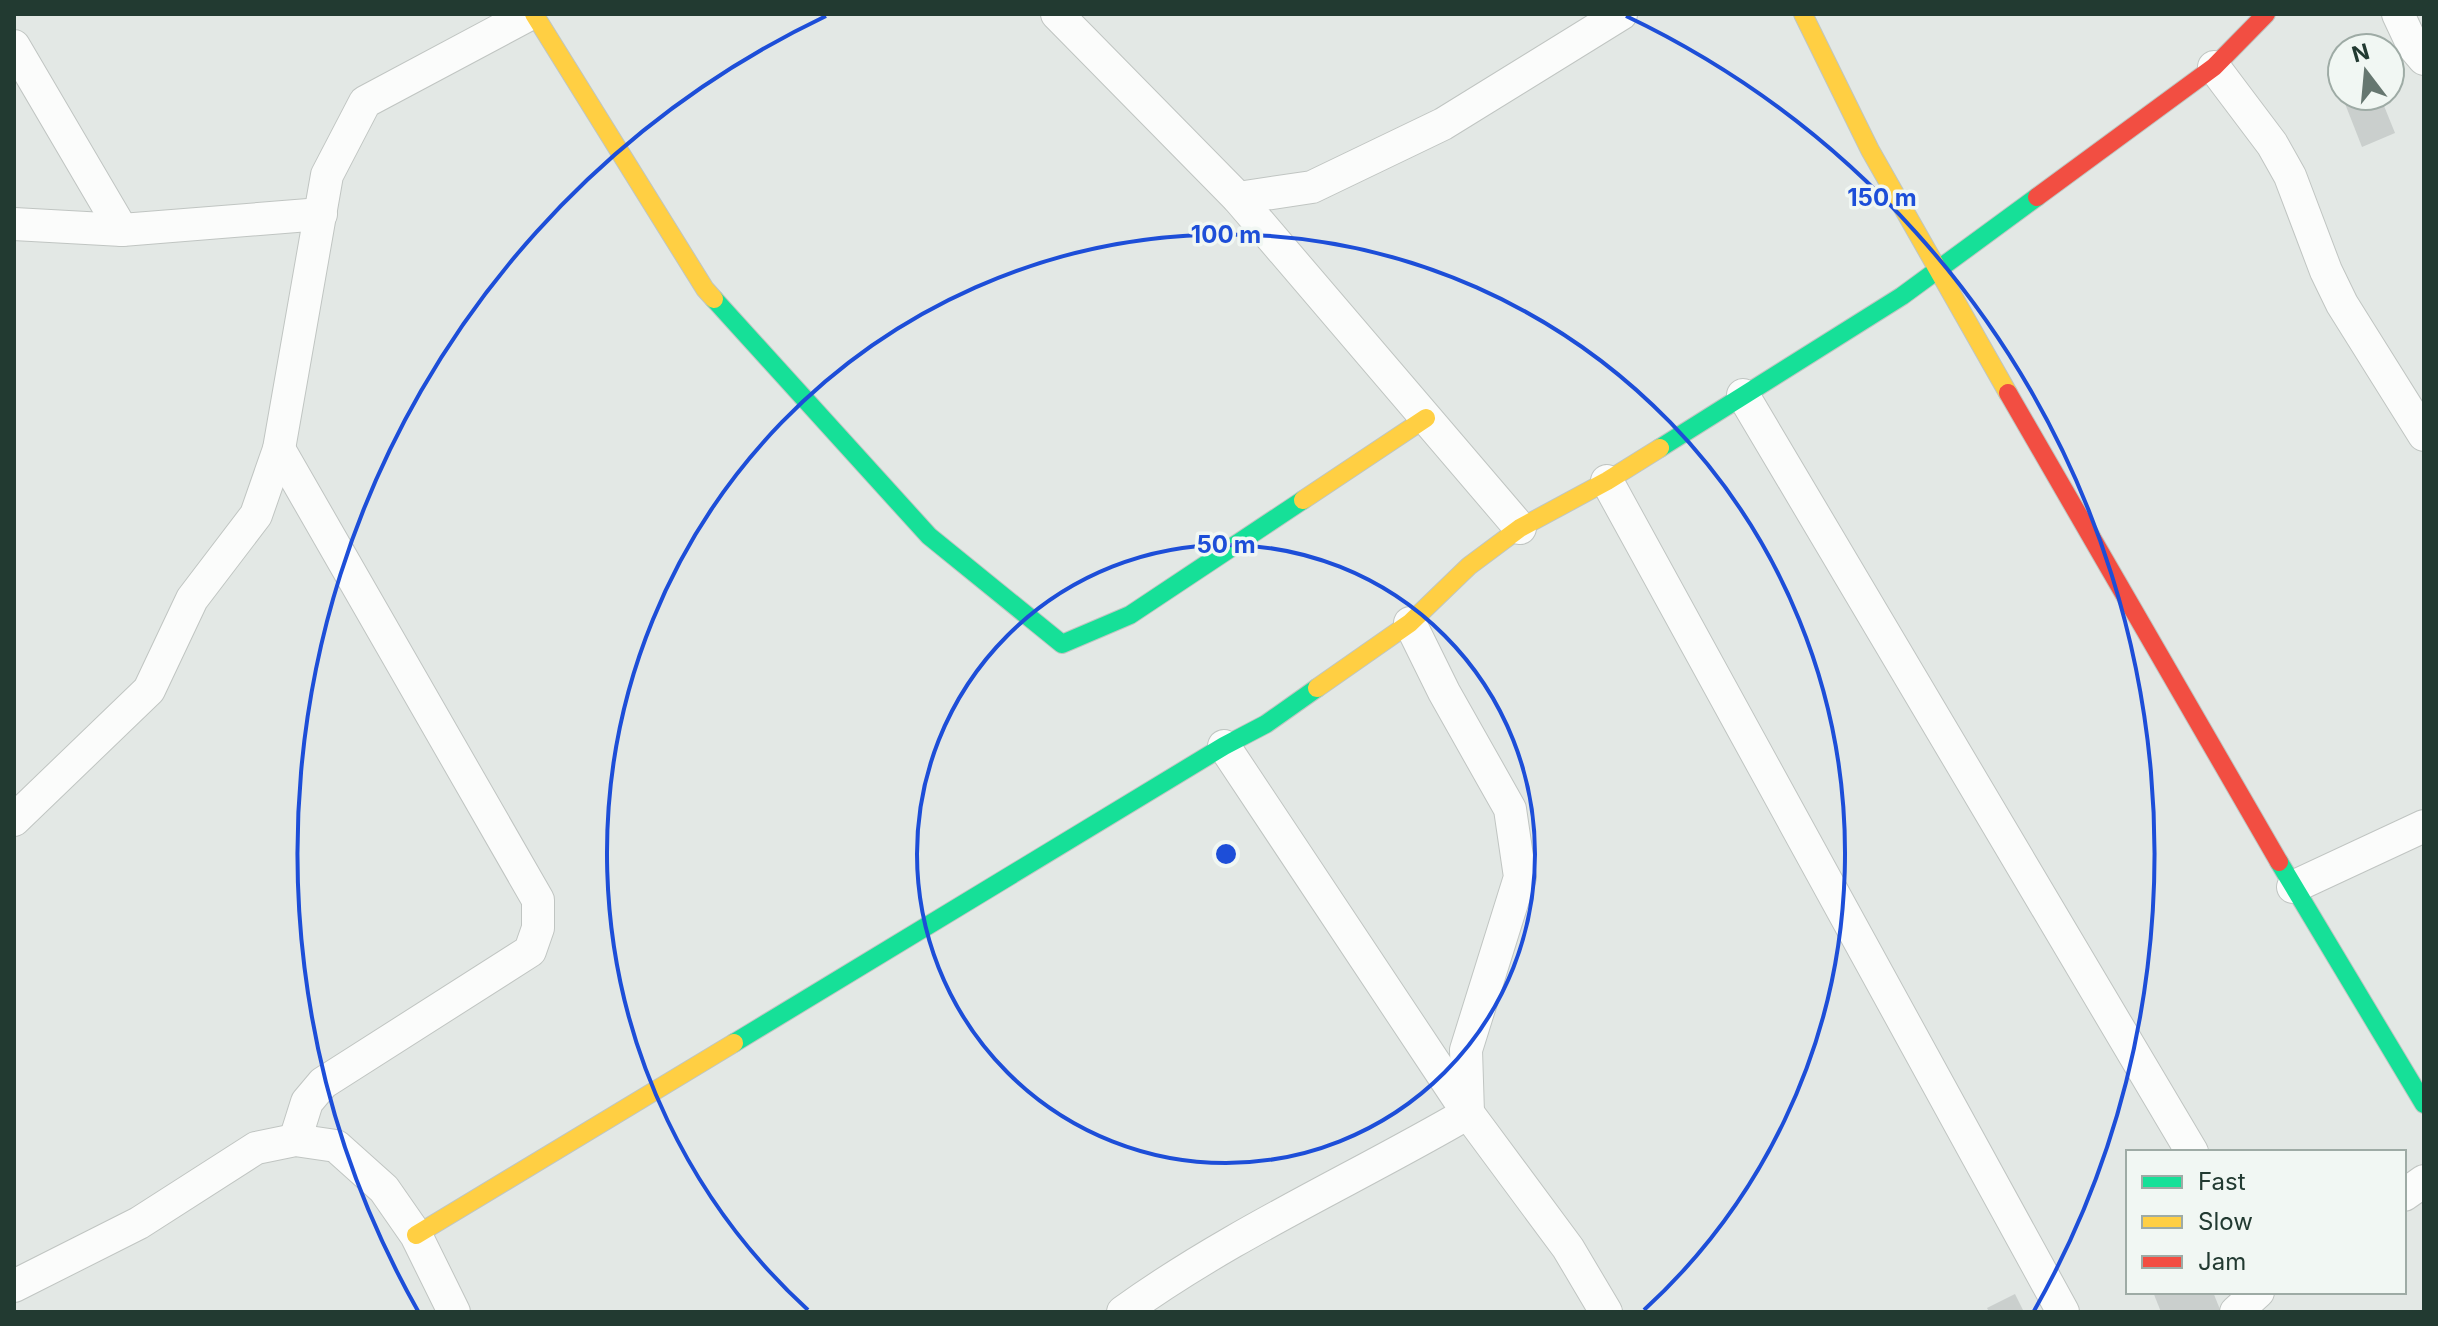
<svg xmlns="http://www.w3.org/2000/svg" width="2438" height="1326" viewBox="0 0 2438 1326" font-family="Inter,sans-serif">
<style>
.building{fill:#cacfcd}
.lines{fill:none;stroke-linecap:round;stroke-linejoin:round}
.street-casing{stroke:#c0c5c2;stroke-width:34}
.fast-casing{stroke:#bfc6c2;stroke-width:20}
.slow-casing{stroke:#bfc6c2;stroke-width:20}
.jam-casing{stroke:#bfc6c2;stroke-width:20}
.street{stroke:#fbfcfb;stroke-width:32}
.fast{stroke:#16e098;stroke-width:18}
.slow{stroke:#ffcf43;stroke-width:18}
.jam{stroke:#f24e42;stroke-width:18}
.ring{fill:none;stroke:#1d4ed8;stroke-width:4}
.centre{fill:#1d4ed8;stroke:#f1f7f3;stroke-width:4}
.ring-label{font-size:24px;text-anchor:middle;font-weight:bold;fill:#1d4ed8;stroke:#f1f7f3;stroke-width:7;stroke-linejoin:round;paint-order:stroke}
</style>
<rect width="100%" height="100%" fill="#e3e8e5"/>
<!-- building -->
<g class="building">
<path d="M2342,96h38l15,37 -33,14z"/>
<path d="M2153,1292h60l8,20h-60z"/>
<path d="M2015,1294l9,18h-35l-2,-4z"/>
</g>
<g class="lines">
<defs>
<g id="street">
<path d="M1057,14l181,184 282,330"/>
<path d="M2398,14l15,32 11,13"/>
<path d="M14,46l108,184"/>
<path d="M2214,67l58,77 18,32 36,95 16,33 82,131"/>
<path d="M1238,198l74,-11 131,-63 178,-110"/>
<path d="M14,224l108,6 199,-16"/>
<path d="M1743,395l449,757"/>
<path d="M279,449l259,451v28l-8,23 -207,132 -16,19 -12,38"/>
<path d="M1607,481l456,831"/>
<path d="M1410,623l34,69 66,117 10,68 -54,173 2,63"/>
<path d="M1224,746l244,367 100,135 38,64"/>
<path d="M14,820l135,-130 43,-91 64,-84 23,-66 48,-274 38,-73 165,-88"/>
<path d="M2293,887l131,-61"/>
<path d="M2404,1195l20,-14"/>
<path d="M14,1286l125,-63 117,-75 39,-8 41,6 48,43 32,46 38,77"/>
<path d="M1123,1312c108,-78 230,-132 345,-199"/>
<path d="M2236,1312l22,-20"/>
</g>
<g id="fast">
<path d="M714,299l215,237 133,108 68,-29 173,-115"/>
<path d="M1660,448l242,-152 135,-99"/>
<path d="M2279,862l145,242"/>
<path d="M734,1043l490,-297 42,-22 51,-36"/>
</g>
<g id="slow">
<path d="M534,14l171,275 9,10"/>
<path d="M1803,14l67,136 138,243"/>
<path d="M1303,500l123,-82"/>
<path d="M1317,688l93,-65 59,-57 51,-38 87,-47 53,-33"/>
<path d="M416,1235l318,-192"/>
</g>
<g id="jam">
<path d="M2037,197l177,-130 52,-53"/>
<path d="M2008,393l271,469"/>
</g>
</defs>
<!-- street casing -->
<use href="#street" class="street-casing"/>
<!-- fast casing -->
<use href="#fast" class="fast-casing"/>
<!-- slow casing -->
<use href="#slow" class="slow-casing"/>
<!-- jam casing -->
<use href="#jam" class="jam-casing"/>
<!-- street -->
<use href="#street" class="street"/>
<!-- fast -->
<use href="#fast" class="fast"/>
<!-- slow -->
<use href="#slow" class="slow"/>
<!-- jam -->
<use href="#jam" class="jam"/>
</g>
<!-- distance rings -->
<g class="ring">
<circle cx="1226" cy="854" r="309"/>
<path d="M808 1310A619 619 0 1 1 1644 1310"/>
<path d="M418 1311A928 928 0 0 1 826 16M1626 16A928 928 0 0 1 2034 1311"/>
</g>
<circle cx="1226" cy="854" r="12" class="centre"/>
<g class="ring-label">
<text x="1882" y="206">150 m</text>
<text x="1226" y="243">100 m</text>
<text x="1226" y="553">50 m</text>
</g>
<!-- border -->
<rect width="2438" height="1326" fill="none" stroke="#223a31" stroke-width="32"/>
<!-- legend -->
<rect x="2126" y="1150" width="280" height="144" fill="#f1f7f3" stroke="#9eaba5" stroke-width="2"/>
<rect x="2142" y="1176" width="40" height="12" fill="#16e098" stroke="#9eaba5" stroke-width="2"/>
<text x="2198" y="1190" font-size="24" fill="#223a31">Fast</text>
<rect x="2142" y="1216" width="40" height="12" fill="#ffcf43" stroke="#9eaba5" stroke-width="2"/>
<text x="2198" y="1230" font-size="24" fill="#223a31">Slow</text>
<rect x="2142" y="1256" width="40" height="12" fill="#f24e42" stroke="#9eaba5" stroke-width="2"/>
<text x="2198" y="1270" font-size="24" fill="#223a31">Jam</text>
<!-- north arrow -->
<g transform="translate(2366 72) rotate(344)"><circle r="38" fill="#f1f7f3" stroke="#9eaba5" stroke-width="2"/>
<path d="M0-6L14 30L0 20L-14 30Z" fill="#667770"/>
<text y="-12" font-size="22" font-weight="bold" text-anchor="middle" fill="#223a31">N</text>
</g>
</svg>
